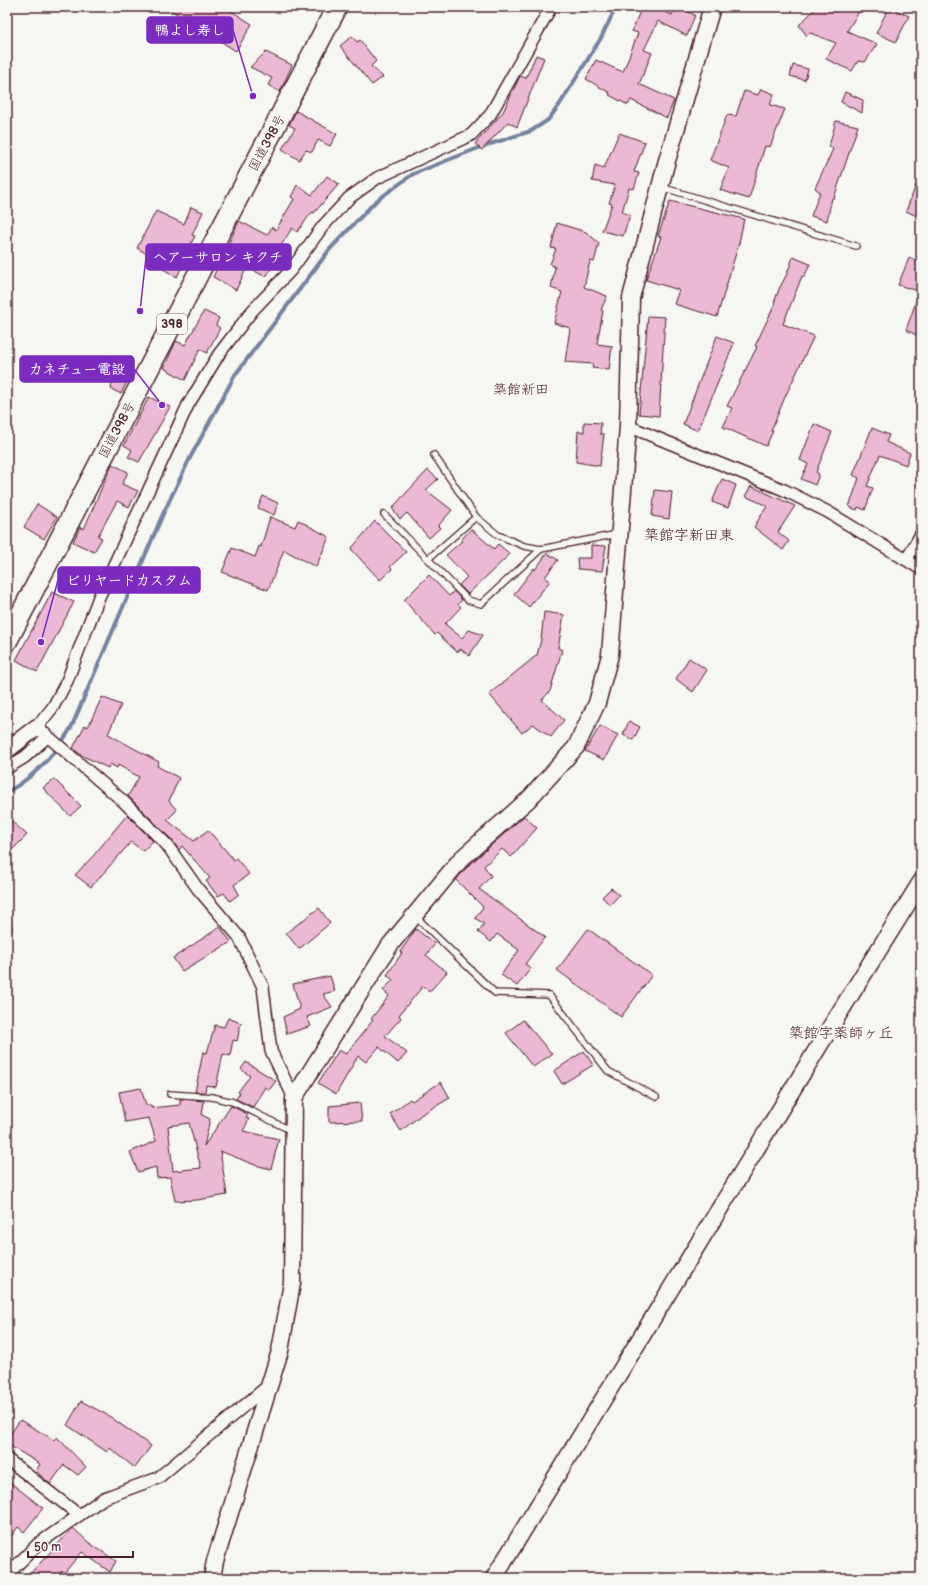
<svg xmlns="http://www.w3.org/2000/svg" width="928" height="1585" viewBox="0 0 928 1585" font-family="'Balsamiq Sans','Klee One',sans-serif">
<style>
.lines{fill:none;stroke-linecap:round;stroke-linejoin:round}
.stream{stroke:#7583a0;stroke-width:4}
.building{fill:#ebb8d5;stroke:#4a1f2b;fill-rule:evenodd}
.lane-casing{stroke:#4a1f2b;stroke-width:8}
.street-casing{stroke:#4a1f2b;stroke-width:14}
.secondary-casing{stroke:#4a1f2b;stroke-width:19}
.highway-casing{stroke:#4a1f2b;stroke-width:23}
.lane{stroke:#f6f6f2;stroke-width:5.5}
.street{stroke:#f6f6f2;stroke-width:11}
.secondary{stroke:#f6f6f2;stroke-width:16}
.highway{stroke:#f6f6f2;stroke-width:20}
.labels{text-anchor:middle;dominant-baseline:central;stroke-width:3;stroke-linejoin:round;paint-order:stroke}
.shield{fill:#f6f6f2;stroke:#7e6067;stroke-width:1}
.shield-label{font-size:12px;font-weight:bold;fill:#4a1f2b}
.street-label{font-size:13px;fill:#4a1f2b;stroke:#f6f6f2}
.neighbourhood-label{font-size:14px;fill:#4a1f2b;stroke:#f6f6f2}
.quarter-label{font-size:15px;fill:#4a1f2b;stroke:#f6f6f2}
.leader{fill:none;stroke:#7b2cbf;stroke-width:1.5}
.callout-dot{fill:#7b2cbf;stroke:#f6f6f2;stroke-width:1.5}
.callout{fill:#7b2cbf;stroke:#7b2cbf;stroke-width:1.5}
.callout-label{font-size:14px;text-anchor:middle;font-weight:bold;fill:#fff}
</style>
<rect width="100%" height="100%" fill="#f6f6f2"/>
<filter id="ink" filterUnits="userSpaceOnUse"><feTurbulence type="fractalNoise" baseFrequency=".025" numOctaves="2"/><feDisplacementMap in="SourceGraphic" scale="8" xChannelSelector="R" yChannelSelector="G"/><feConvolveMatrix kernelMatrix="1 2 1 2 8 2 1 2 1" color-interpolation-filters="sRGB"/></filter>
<g filter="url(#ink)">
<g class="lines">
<!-- stream -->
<g class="stream">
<path d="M7,792c28,-15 48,-38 64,-64l92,-214 27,-56 45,-83 95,-126 46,-48 37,-27 68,-27 50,-16 17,-11 12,-16 41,-66 15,-31"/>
<path d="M7,908l4,21 -4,14"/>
</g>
</g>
<!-- building -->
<g class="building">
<path d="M166,7h59l27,17 -16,27z"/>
<path d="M632,7h21l19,8 3,-8h3l17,8 -8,21 -29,-15 -14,29 8,3 -13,31 35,16 -7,18 -36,-18 -3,5 -19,-10 1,-2 -24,-14 10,-19 27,12 15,-39 -6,-2 8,-20z"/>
<path d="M817,7h45l-15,24 30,13 -12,18 -7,-1 -6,10 -26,-12 10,-16 -26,-10 -3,3 -8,-11z"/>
<path d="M889,7l20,9 -13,26 -20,-9z"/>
<path d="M352,36l5,6 3,-2 16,21 -5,5 12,11 -11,8 -32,-39z"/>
<path d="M266,52l26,13 -12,27 -12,-7 4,-7 -22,-11z"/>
<path d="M536,55l8,3 -27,69 -9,-5 -26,28 -7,-6 28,-32 17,-36 6,2z"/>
<path d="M793,65l15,4 -3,11 -15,-4z"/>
<path d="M761,89l13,5 -4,11 15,4 -15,38 -5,-1 -16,53 -29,-9 9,-22 -19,-8 17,-45 9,1 8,-25 14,4z"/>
<path d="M845,92l18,8 -1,13 -21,-11z"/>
<path d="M296,111l41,23 -7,12 -12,-6 -6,12 -6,-2 -7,10 -17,-11 13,-21 -6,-3z"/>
<path d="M836,121l22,5 -24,72h-2l-5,23 -16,-5 9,-24 -5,-4 18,-39 -4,-3z"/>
<path d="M619,133l26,9 -11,30 5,1 -5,16 -5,-1 -7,24 8,3 -7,21 -21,-5 10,-27 -3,-1 6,-18 -23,-4 3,-16 9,3z"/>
<path d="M920,175h1v43l-15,-7z"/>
<path d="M327,176l12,8 -25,29 -2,-1 -15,20 -5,-4 -18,29 3,1 -11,19 -19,-10 -11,23 -23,-13 26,-56 28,14 5,-8 4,3 18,-31 -3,-2 6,-12 15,10z"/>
<path d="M670,201l74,18 -5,24 -22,74 -43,-13 5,-14 -33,-10 15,-43 -3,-1z"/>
<path d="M191,207l12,5 -11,23 3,1 -12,23 2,1 -8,17 -14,-8 2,-4 -28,-17 19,-37 28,13z"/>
<path d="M557,223l29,9 13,11 -5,19 -4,-1 -6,26 23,9 -6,14 2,1 -6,33 15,2 -3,24 -17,-2 1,-4 -28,-2 5,-34 -16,-5 8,-31 -11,-4 4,-21 -5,-3 6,-15 -5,-1z"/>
<path d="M793,257l17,7 -6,13 -2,-1 -19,48 31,12 -29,61 -14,34h2l-7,15 -43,-19 9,-19 -5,-2 30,-59 -2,-1 20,-42 -1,-1 5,-14 8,-15z"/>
<path d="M909,258l12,5v12l-6,15 -17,-5z"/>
<path d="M919,293h2v44l-15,-7z"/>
<path d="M204,311l15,7 -3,7 4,3 -13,25 -7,-4 -15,31 -21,-12 12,-27 9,4z"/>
<path d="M648,316l17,1 -6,99 -20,-2z"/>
<path d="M717,336l17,7 -36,88 -15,-7z"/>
<path d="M108,355l25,14 -12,25 -10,-5 1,-6 -13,-9z"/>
<path d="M149,397l21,10 -31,55 -11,-5 4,-7 -8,-5z"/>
<path d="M584,422l17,1 -1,11h4l-4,32 -24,-4 2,-31 6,1z"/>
<path d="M814,424l18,8 -16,40 3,2 -4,11 -14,-6 7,-15 -8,-4z"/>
<path d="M872,428l17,7 -3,7 24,11 -4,12 -26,-10 -13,31 6,2 -8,22 -7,-3 -1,3 -8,-3 10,-29 -6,-3z"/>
<path d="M112,464l16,8 -6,12 16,7 -9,16 -12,-6 -19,35 4,2 -8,14 -21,-10 7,-15 4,2z"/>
<path d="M428,470l10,9 -12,11 26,20 -14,16 2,2 -11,10 -22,-25 -7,6 -8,-11z"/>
<path d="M722,479l14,6 -8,23 -16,-6z"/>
<path d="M751,486l44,20 -17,26 11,9 -6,9 -29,-23 13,-21 -22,-10z"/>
<path d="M655,490l17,2 -3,27 -17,-3z"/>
<path d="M263,496l15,7 -4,12 -16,-7z"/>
<path d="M37,504l20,13 -13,22 -20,-12z"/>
<path d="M270,517l25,10 3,-7 31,17 -13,30 -32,-17 -16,40 -46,-18 10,-24 23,9 4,-11 2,1z"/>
<path d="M375,521l31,31 -16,15 2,2 -12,11 -29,-31z"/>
<path d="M471,529l23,20 4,-5 12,10 -42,40 -9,-9 8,-8 -21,-22 16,-14 -1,-1z"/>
<path d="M591,545l15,1 -4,25 -24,-2 -1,-11h14z"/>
<path d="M547,553l11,7 -13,17 5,4 -21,26 -15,-13 20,-26 1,2z"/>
<path d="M429,575l20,21 5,-5 8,9 -4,4 3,3 -16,17 17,14 7,-8 14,5 -14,21 -8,-7 -4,3 -20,-19 -2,2 -31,-35z"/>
<path d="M52,592l22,10 -37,70 -21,-12z"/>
<path d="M544,612l20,3 -6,33 4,2 -12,41 -8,9 22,20 -13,17 -18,-13 -11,9 -33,-39 48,-39 4,-15z"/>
<path d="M689,658l18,12 -14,22 -17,-13z"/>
<path d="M102,697l19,8 -13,29 51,28 -2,4 22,12 -10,23 8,9 -10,10 27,21 14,-11 26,30 2,-2 13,16 -15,11 5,9 -9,7 -6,-8 -6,3 -12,-15 4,-3 -28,-32 -3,4 -7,-10 -44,-44 11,-19 -21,-12 -1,3 -7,-4 -2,4 -27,-13 -8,-7 12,-23 3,2z"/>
<path d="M629,721l11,6 -7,13 -10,-5z"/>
<path d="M600,726l18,9 -14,25 -19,-9z"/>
<path d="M54,779l27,27 -11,10 -27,-28z"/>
<path d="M127,815l26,26 -10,10 -12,-9 -40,45 -16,-12 19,-20z"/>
<path d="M524,816l13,12 -26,29 -9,-8 -18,17 7,10 -12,13 66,48 -20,27 6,4 -14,18 -16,-11 18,-25 -22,-16 -6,8 -13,-10 6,-8 -9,-6 8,-11 -27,-27 12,-14z"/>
<path d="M7,817l20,18 -20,20z"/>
<path d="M611,888l8,7 -9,10 -8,-8z"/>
<path d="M319,908l11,15 -31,26 -13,-16z"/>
<path d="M220,927l11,15 -49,29 -9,-13z"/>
<path d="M416,929l19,15 -9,11 21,17 -18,20 -6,-6 -24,29 2,3 -16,18 22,17 -9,10 -19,-16 -13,15 -8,-6 -22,38 -18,-11 21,-33 7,4 27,-34 -2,-1 18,-23 -6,-6 10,-10 -6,-5 15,-22 -2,-1z"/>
<path d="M588,929l64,46 -31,42 -64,-47z"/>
<path d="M330,976l5,15 -12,3 9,13 -25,10 4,9 -24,8 -4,-17 17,-8 -7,-25z"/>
<path d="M228,1018l13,5 -4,18 -4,-1 -3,16 -7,-2 -7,33 -10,-2 -1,7h-10l8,-40 4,1 8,-28 9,2z"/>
<path d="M523,1020l29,34 -19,13 -27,-34z"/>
<path d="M584,1051l9,14 -31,19 -8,-13z"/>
<path d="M246,1062l30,19 -7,9 -4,-3 -12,20 -17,-8 4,-6 -2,-1 12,-16 -9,-7z"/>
<path d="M441,1082l9,16 -28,16 -21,17 -11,-17 20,-15 2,2z"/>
<path d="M141,1088l5,17h5v3l29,-3v-6l24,2 -2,14 8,4 -6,27 27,-40 17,8 -2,4 3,1 -6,12 36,8 -8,30 -16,-4 -35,-14 7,44 -30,5 -22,1 -5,-24 -13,1 -1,-11 -18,5 -8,-20 26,-11 -7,-23 -24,4 -6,-30zM189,1123l12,45 -28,3 -5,-45z"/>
<path d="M360,1103l2,18 -33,1v-16z"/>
<path d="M81,1401l28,15 42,30 -16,22 -25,-20 -3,4 -40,-27z"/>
<path d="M20,1420l34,20 3,-3 29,30 -8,8 -14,-10 -14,19 -14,-13 4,-7 -33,-20v-5z"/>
<path d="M7,1480l36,28 -19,24 -6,-5 -11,15z"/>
<path d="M73,1528l15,14 28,19 -6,11 -28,-20 -18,21 -2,-2 -7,7h-29z"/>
</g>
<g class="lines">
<defs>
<g id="lane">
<path d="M661,187l195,59"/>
<path d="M434,455l42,62 22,18 26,11 17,3 77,-15"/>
<path d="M384,514l84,86 13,4 60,-55"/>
<path d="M428,559l48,-42"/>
<path d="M415,916l80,77 54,2 59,76 48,26"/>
<path d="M170,1094l42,3 21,5 59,29"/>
</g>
<g id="street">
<path d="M628,426l156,64 44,22 93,57"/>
<path d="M907,559l14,-25"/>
<path d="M7,768l18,-11 22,-20"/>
<path d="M294,1098l-23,-47 -8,-64 -24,-50 -41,-48 -31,-44 -44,-44 -86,-74 16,-20 14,-26 32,-84 45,-97 44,-95 31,-51 33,-43 39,-41 32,-44 26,-28 28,-20 94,-43 19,-20 61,-108"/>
<path d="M7,1459l72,56"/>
<path d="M7,1575l31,-31 66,-46 54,-20 111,-93"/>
</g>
<g id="secondary">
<path d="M7,750l30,-23"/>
<path d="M212,1578l3,-17 65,-210 12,-68 2,-185 96,-153 71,-86 68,-60 47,-52 21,-44 13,-48 18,-229 3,-128 35,-134 46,-157"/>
<path d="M494,1578l336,-550 91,-146"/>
</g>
<path id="highway" d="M7,641l330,-634"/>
</defs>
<!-- lane casing -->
<use href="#lane" class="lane-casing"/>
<!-- street casing -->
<use href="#street" class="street-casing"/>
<!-- secondary casing -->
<use href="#secondary" class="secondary-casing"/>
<!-- highway casing -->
<use href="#highway" class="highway-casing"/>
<!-- lane -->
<use href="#lane" class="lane"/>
<!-- street -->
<use href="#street" class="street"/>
<!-- secondary -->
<use href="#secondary" class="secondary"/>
<!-- highway -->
<use href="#highway" class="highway"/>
</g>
</g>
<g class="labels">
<!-- shield labels -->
<rect class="shield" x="157" y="314" width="30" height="20" rx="3"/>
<g class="shield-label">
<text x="172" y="324">398</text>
</g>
<!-- street labels -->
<g class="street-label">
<text transform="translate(267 143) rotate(-62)">国道398号</text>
<text transform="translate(117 430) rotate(-62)">国道398号</text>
</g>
<!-- neighbourhood labels -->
<g class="neighbourhood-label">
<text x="521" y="389">築館新田</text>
</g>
<!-- quarter labels -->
<g class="quarter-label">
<text x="689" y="535">築館字新田東</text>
<text x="841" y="1033">築館字薬師ヶ丘</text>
</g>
</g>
<!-- callouts -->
<path class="leader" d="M253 96L233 30M140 311L146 257M162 405L134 369M41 642L58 580"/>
<g class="callout-dot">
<circle cx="253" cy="96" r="4"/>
<circle cx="140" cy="311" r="4"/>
<circle cx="162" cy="405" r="4"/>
<circle cx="41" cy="642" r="4"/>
</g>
<g class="callout">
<rect x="147" y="17" width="86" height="26" rx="4"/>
<rect x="146" y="244" width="145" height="26" rx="4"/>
<rect x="20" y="356" width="114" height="26" rx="4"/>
<rect x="58" y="567" width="142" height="26" rx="4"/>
</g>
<g class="callout-label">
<text x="190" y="35">鴨よし寿し</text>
<text x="218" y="262">ヘアーサロン キクチ</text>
<text x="77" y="374">カネチュー電設</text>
<text x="129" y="585">ビリヤードカスタム</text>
</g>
<!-- margin -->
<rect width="928" height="1585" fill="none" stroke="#f6f6f2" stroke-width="24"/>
<rect x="12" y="12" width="904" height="1561" fill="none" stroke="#4a1f2b" stroke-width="1.5" filter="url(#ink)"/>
<!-- scale -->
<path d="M28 1551v6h105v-6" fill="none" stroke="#4a1f2b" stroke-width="2"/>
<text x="34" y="1551" font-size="12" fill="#4a1f2b" stroke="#f6f6f2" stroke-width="3" paint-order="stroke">50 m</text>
</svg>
